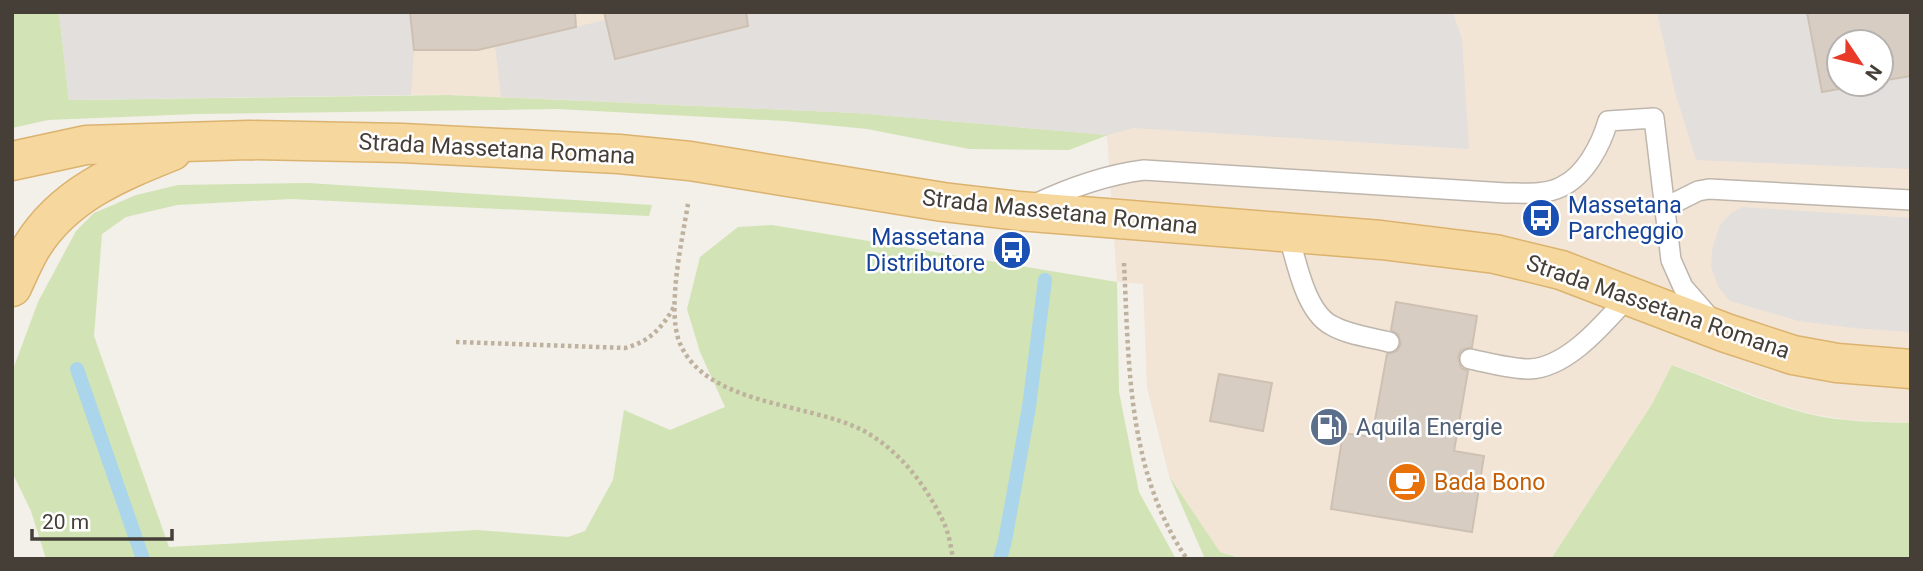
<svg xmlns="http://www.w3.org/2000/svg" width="1923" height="571" viewBox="0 0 1923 571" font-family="Roboto,sans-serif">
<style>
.commercial{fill:#f3e5d6;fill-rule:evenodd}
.green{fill:#d2e4b5}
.parking{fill:#e2dfdd}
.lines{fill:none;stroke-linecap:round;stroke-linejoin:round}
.stream{stroke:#aad5eb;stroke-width:14}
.building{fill:#d7cdc2;stroke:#cec1b3;stroke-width:2}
.lane-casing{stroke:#beb6ac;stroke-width:22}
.primary-casing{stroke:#dbb36f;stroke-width:41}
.path{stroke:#beb19e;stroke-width:4.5;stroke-dasharray:3.5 3.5;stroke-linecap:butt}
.lane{stroke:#fff;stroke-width:19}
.primary{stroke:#f6d79e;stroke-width:38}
.labels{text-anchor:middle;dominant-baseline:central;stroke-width:5;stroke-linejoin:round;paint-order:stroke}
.street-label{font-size:23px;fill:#463f38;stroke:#fff}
.transit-label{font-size:23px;fill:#164399;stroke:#fff;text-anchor:start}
.service-label{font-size:23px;fill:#4e5e75;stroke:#fff;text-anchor:start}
.food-label{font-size:23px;fill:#c56008;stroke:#fff;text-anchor:start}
</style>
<rect width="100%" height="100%" fill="#f3efe9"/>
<!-- commercial -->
<path class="commercial" d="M59,12h1852v411l-62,-3 -38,-6 -34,-10 -104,-39 -21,39 -101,155h-308l-23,-7 -51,-76 -22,-88 -4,-104 -26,-2 -10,-147 -250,-22 -408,-18 -84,-1zM1839,42h42v42h-42z"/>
<!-- green -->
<g class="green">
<path d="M12,12h47l10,88 380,-5 408,18 251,22 -39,15 -100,-1 -102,-20 -82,-8 -228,-12 -361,5 -148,6 -36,8z"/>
<path d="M308,183l344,22 -3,11 -358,-17 -114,6 -51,12 -24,17 -8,102 75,211 308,-17 91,7 17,-6 28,-51 11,-70 46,20 55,-23 -25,-55 -13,-43 13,-52 38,-30 34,-2 345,57 2,110 20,100 37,67h-1130l-15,-48 -19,-39v-100l26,-70 38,-71 18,-18 42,-18 42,-10z"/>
<path d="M1672,365c46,17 90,37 137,49 33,8 68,8 102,9v136h-360l101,-155z"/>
<path d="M1169,476l51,76 23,7h-38z"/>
</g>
<!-- parking -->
<g class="parking">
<path d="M59,12h362l-7,38 -3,45 -342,5z"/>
<path d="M728,12h725l9,27 7,110 -335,-21 -26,7 -251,-22 -356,-16 -6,-51 110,-26 10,39z"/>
<path d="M1657,12h150l15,80 44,-8h15v-3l30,-5v93l-215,-9 -21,-68z"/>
<path d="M1743,207l168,11v114l-57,-4 -55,-7 -69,-20 -11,-13 -8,-21 1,-18 8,-24 11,-12z"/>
</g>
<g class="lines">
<!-- stream -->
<g class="stream">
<path d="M77,369l66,190"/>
<path d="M1000,559l5,-18 24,-134 16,-127"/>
</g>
</g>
<!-- building -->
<g class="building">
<path d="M410,12h165l1,15 -98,23h-64z"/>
<path d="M604,12h142l2,14 -133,33z"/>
<path d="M1807,12h104v64l-30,5v-39h-42v42h27l-44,8z"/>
<path d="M1396,302l81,14 -5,31 -11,3 -3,7 3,11 7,3 -14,80 30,5 -12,76 -141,-23 12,-76 29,4 15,-83 10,-3 4,-7 -3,-10 -7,-4z"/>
<path d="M1219,374l53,9 -9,48 -53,-10z"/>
</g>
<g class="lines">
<defs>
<g id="lane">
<path d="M1033,205c36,-17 71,-30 111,-35l362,23c18,0 39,2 55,-6 24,-11 40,-42 47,-66l46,-3 17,142 12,27 27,31"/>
<path d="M1666,207l32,-16 11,-2 202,11"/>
<path d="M1288,233c8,27 17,78 43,92 17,10 39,12 58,17"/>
<path d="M1470,359c19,4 40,10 59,10 39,-1 76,-47 100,-73"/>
</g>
<g id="primary">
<path d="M12,161l74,-16 163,-5 153,3 217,11 71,7 253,41 76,9 362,29 114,14 66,16 165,63 67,22 44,8 74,6"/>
<path d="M12,287c6,-13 12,-27 19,-39 32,-53 86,-75 141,-97"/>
</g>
</defs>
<!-- lane casing -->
<use href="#lane" class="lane-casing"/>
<!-- primary casing -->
<use href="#primary" class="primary-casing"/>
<!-- path -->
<g class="path">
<path d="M688,204c-6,36 -21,104 -9,137 24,64 129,62 181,88 38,19 66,56 84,94 5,11 7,24 9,36"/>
<path d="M1124,263c5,102 3,208 63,296"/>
<path d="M456,342l169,6c24,-6 37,-20 49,-41"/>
</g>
<!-- lane -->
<use href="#lane" class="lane"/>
<!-- primary -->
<use href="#primary" class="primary"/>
</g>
<!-- icons -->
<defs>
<symbol id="bus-disc" viewBox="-11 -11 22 22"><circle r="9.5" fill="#1a4fb4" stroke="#fff"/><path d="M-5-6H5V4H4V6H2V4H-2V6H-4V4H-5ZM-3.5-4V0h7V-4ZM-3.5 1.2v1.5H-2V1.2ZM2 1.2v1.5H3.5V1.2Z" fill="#fff"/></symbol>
<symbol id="fuel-disc" viewBox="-11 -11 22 22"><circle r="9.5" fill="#5c6f8a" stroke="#fff"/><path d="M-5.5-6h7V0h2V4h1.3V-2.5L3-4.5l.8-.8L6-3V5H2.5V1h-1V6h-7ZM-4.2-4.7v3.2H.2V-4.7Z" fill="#fff"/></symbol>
<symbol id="cafe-disc" viewBox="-11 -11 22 22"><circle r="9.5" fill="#e8710a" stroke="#fff"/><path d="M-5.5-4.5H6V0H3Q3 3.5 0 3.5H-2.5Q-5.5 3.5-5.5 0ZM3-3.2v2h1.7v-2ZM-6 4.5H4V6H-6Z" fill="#fff"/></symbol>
</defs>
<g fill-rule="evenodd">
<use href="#bus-disc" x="1519" y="196" width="44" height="44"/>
<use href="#bus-disc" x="990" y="228" width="44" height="44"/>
<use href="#fuel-disc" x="1307" y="405" width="44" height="44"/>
<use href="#cafe-disc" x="1385" y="460" width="44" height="44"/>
</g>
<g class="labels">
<!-- street labels -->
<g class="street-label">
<text transform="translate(497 149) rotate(3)">Strada Massetana Romana</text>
<text transform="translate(1060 212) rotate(6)">Strada Massetana Romana</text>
<text transform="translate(1658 307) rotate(19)">Strada Massetana Romana</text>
</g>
<!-- transit labels -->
<g class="transit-label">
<text x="1568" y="205">Massetana<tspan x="1568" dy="26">Parcheggio</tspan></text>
<text x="985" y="237" text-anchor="end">Massetana<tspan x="985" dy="26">Distributore</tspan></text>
</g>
<!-- service labels -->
<g class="service-label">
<text x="1356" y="427">Aquila Energie</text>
</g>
<!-- food labels -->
<g class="food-label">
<text x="1434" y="482">Bada Bono</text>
</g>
</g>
<!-- border -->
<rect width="1923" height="571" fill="none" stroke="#463f38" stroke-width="28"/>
<!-- north arrow -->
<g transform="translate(1860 63) rotate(125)"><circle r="33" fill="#ffffff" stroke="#b5b2af" stroke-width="2"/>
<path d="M0-5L12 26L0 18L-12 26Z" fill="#e93929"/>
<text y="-10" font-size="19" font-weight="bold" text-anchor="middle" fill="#463f38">N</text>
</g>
<!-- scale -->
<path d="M32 529v10h140v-10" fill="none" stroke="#463f38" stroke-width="3.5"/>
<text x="42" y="529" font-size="21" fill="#463f38" stroke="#ffffff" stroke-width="5" paint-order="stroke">20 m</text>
</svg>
